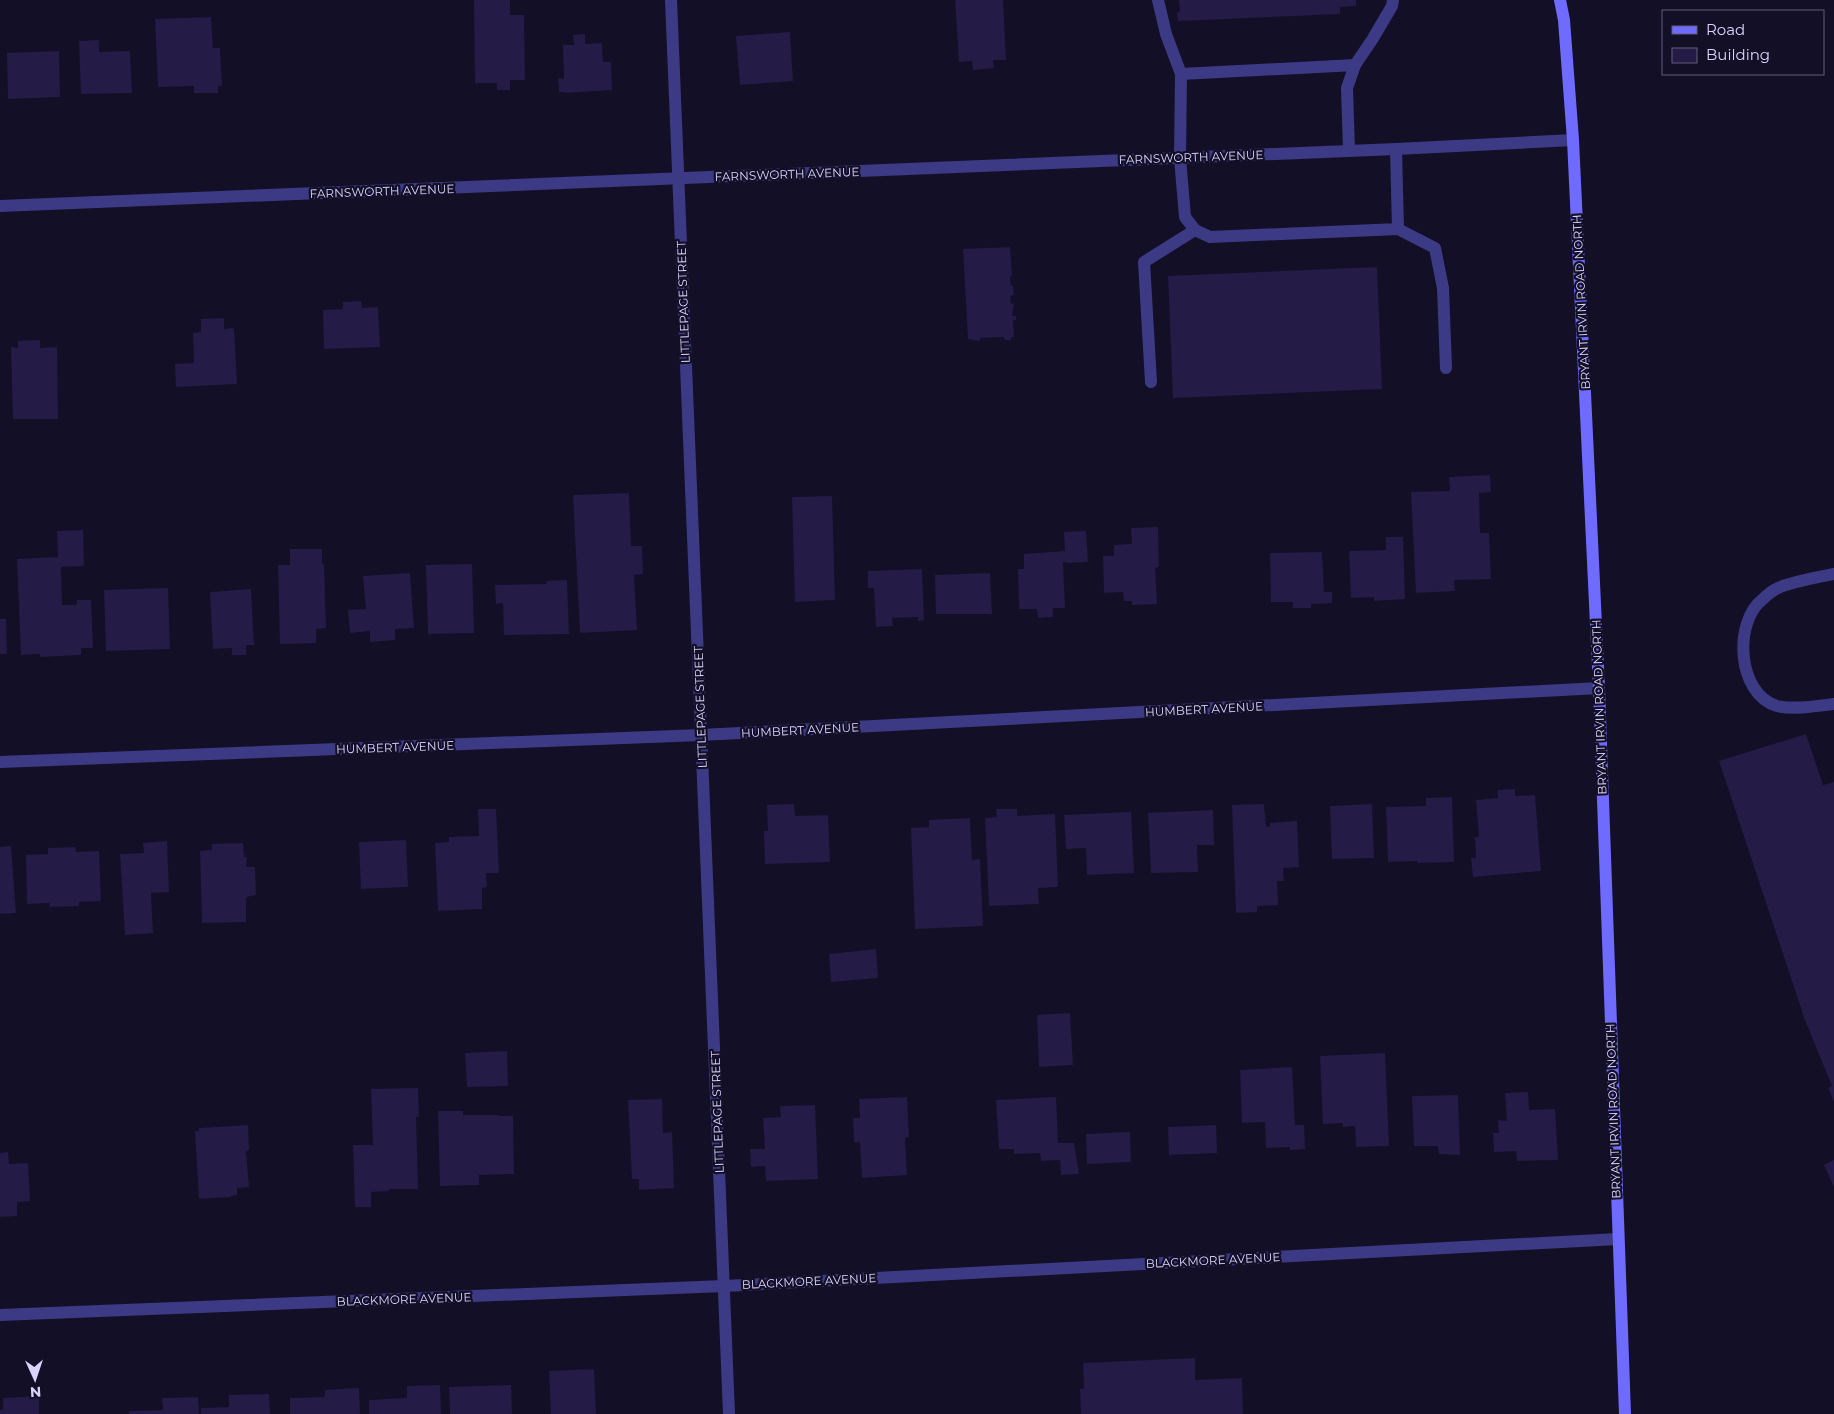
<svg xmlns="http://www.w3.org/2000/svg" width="1834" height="1414" viewBox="0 0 1834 1414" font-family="Montserrat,sans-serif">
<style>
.building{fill:#241b47}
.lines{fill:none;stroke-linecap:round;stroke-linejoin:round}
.lane{stroke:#3d3a85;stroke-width:12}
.street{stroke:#3d3a85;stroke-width:12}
.secondary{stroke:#6f6bff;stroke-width:12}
.labels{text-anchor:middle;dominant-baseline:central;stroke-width:4.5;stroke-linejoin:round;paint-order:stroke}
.street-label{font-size:12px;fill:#d9d4ff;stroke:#130f26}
</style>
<rect width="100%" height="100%" fill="#130f26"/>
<!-- building -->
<g class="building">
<path d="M474,0h36v15h14l1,65h-15v10h-13v-7h-22z"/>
<path d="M955,0h48l3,60h-13l1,8 -21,2 -1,-9 -13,1z"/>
<path d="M1179,0h177v6l-16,1v7l-162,7 -1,-9h3z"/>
<path d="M211,17l2,31h7l2,38h-4v7h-24v-7l-36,1 -3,-68z"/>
<path d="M790,32l3,49 -53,4 -4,-49z"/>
<path d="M585,34v10l17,-1 1,19h8l1,28 -48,3v-1h-5l-1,-14 6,1 -1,-34h11l-1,-10z"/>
<path d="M99,40v12l31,-1 2,42 -51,1 -2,-53z"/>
<path d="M59,51l1,46 -52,2 -1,-46z"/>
<path d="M1010,247l2,29h-2l1,10h2l1,9 -4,1 1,8 3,-1 -2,13h4v4h-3l1,17h-3v3h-6l-1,-3 -24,1v3l-12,-2 -5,-90z"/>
<path d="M1377,267l5,122 -209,9 -5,-122z"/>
<path d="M361,301l1,7 16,-1 2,40 -56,2 -1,-39 20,-1v-7z"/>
<path d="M224,318v11l10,-1 3,56 -61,3 -1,-23 19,-1 -1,-30 8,-1v-13z"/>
<path d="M40,340v8l17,-1 1,72h-45l-2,-72 7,1v-7z"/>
<path d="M1490,475l1,17 -12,1 1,40h9l2,46 -37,1 1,11 -39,2 -5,-101 39,-1 -1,-14z"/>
<path d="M629,493l2,53h11l1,28 -9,1 3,55 -57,3 -7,-138z"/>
<path d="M832,496l3,104 -40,2 -3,-105z"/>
<path d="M1158,527l1,40 -4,1 2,36 -25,1v-4h-8l-1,-9 -19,1 -1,-37h11v-11l18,-1 -1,-16z"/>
<path d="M83,530l1,36 -23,1 1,38h15v-5h14l2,48h-12v7l-41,2v-3l-19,1 -4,-96 41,-2 -1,-26z"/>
<path d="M1086,531l2,31 -22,1 1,-1h-4l2,46h-12v9l-15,1 -1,-9h-18l-1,-40h6v-15l41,-3 -1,-19z"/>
<path d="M1386,537h17l2,62 -31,2v-4l-23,1 -2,-47 37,-1z"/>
<path d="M290,549h32v15h2l2,64 -10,1v14l-36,1 -2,-79h12z"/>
<path d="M1322,552l2,40h8v11l-21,1v4h-18v-6h-22l-1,-49z"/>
<path d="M472,564l2,69 -46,1 -2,-69z"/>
<path d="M922,569l2,51 -6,1v-4l-26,1 1,8 -17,1 -2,-39h-6v-17z"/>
<path d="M410,573l4,55 -19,1v11l-25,2v-11l-20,2 -2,-23 18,-1 -3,-33z"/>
<path d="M990,573l2,41h-56l-1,-39z"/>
<path d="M567,580l2,54 -65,1 -1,-32 -7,1 -1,-19 52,-1 -1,-3z"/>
<path d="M168,588l2,61 -64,2 -2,-61z"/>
<path d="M251,589l3,56h-8v10h-14v-7l-19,1 -3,-57z"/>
<path d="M0,619h6l1,35h-7z"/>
<path d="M1806,734l17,51 11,-3v320l-6,-14 4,-2 -27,-66 -86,-259z"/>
<path d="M1515,789v7l20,-1 6,76 -68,6 -2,-19h5l-1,-21h4l-3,-37 22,-2v-8z"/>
<path d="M1452,797l2,65 -36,1 -1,-2 -29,1 -2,-55 40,-1v-8z"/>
<path d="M794,804l1,12 33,-1 2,47 -65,2 -1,-33h4l-1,-26z"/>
<path d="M1264,804l2,22 4,1v-4l27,-2 2,46 -16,1 1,13h-7l1,24 -21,1v6l-21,1 -4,-108z"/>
<path d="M1372,804l2,54 -42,1 -2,-53z"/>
<path d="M478,809h18l3,64h-13l1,14 -5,1v21l-44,2 -3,-68 14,-1v-5l30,-1z"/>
<path d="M996,809h21v7l38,-2 3,73 -20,1 1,16 -50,2 -4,-88 12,-1z"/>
<path d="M1213,810l1,35h-17l1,27 -47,1 -3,-60z"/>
<path d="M1131,812l3,61 -47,2 -1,-27 -20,1 -2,-34z"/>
<path d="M970,818l2,42 8,-1 3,67 -68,3 -4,-101 18,-1v-7z"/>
<path d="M406,840l2,47 -47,2 -2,-47z"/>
<path d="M167,841l2,51 -18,1 2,40 -28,2 -5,-81 24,-1 -1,-10z"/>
<path d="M243,843l1,14h3l-1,10h9l1,28 -10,2v25l-44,1 -2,-72 12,-1v-6z"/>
<path d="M11,846l5,67 -16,1v-67z"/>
<path d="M75,847l1,5 23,-1 2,50 -22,1v4l-29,1 -1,-4 -22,1 -1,-49 22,-1v-6z"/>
<path d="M876,949l2,29 -47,4 -2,-28z"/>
<path d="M1070,1013l3,52 -34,2 -2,-52z"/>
<path d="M507,1051l1,35 -41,1 -2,-34z"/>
<path d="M1385,1053l4,93 -33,1 -1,-21 -12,1v-4l-20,1 -3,-68z"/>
<path d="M1292,1067l3,58h9l1,24 -15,1v-3l-24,1 -1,-26 -23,1 -2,-53z"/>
<path d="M418,1088l1,29h-3l2,72h-29v2l-18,1v15h-16l-2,-62h20l-2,-56z"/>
<path d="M1528,1092l1,18 26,-1 3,51 -41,1 -1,-10 -22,1 -1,-19h6l-1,-13 9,1 -2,-28z"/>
<path d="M1458,1095l2,60 -21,-1 -1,-8h-24l-2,-50z"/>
<path d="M907,1097l2,40 -4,1 2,37 -45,3 -2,-36 -6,1 -1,-25h7l-1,-19z"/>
<path d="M1056,1097l2,46h16l5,31 -18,1 -1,-15 -19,1 -1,-8 -26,1v-5h-15l-3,-49z"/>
<path d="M662,1099l1,34 9,-1 2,56 -35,2v-11h-7l-4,-79z"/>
<path d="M815,1105l3,74 -52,2 -1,-15 -14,1 -1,-18h15l-2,-31 18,-1 -1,-11z"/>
<path d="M438,1111h25v4h36v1h14l1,58 -35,1v10l-39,1z"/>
<path d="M248,1125l1,25 -3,1 3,36 -12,1v7l-6,1v1l-32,2 -4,-68h4v-3z"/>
<path d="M1216,1125l1,28 -48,2 -1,-28z"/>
<path d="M1130,1132l1,30 -44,2 -1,-30z"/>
<path d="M8,1152l1,12 19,-1 2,38 -13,1v14l-17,1v-64z"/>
<path d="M1834,1160v27l-10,-22z"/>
<path d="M1195,1358v22l47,-2 1,36h-162l-1,-25h4l-1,-26z"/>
<path d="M594,1369l2,45h-45l-2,-43z"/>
<path d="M440,1385l1,29h-72v-14l38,-2v-12z"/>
<path d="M511,1385l1,29h-62l-1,-27z"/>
<path d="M359,1388l1,26h-70v-16l35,-1v-7z"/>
<path d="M269,1394l1,20h-69v-6l28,-1v-12z"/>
<path d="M39,1396v18h-39v-4h3v-12z"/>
<path d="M198,1397l1,17h-70v-3l34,-1 -1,-12z"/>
</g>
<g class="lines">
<!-- lane -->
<g class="lane">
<path d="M1158,0l8,34 15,40 -1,84 5,59 10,13 15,7 188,-8 -2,-80"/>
<path d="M1181,74l174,-9"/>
<path d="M1349,151l-2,-63 8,-23 17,-25 20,-34 1,-6"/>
<path d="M1398,229l37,19 8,40 3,80"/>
<path d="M1151,382l-7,-120 51,-32"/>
<path d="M1834,574c-15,3 -43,8 -56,14 -5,2 -11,7 -15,11 -30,23 -26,95 14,107 15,4 41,0 57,-2"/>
</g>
<!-- street -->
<g class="street">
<path d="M671,0l58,1414"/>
<path d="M0,206l1396,-57 177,-9"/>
<path d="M0,762l701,-27 898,-47"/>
<path d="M0,1315l724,-29 894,-47"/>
</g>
<!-- secondary -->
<path class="secondary" d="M1560,0l4,20 9,120 26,548 26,726"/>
</g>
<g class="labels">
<!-- street labels -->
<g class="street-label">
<text transform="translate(1191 157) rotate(-2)">FARNSWORTH AVENUE</text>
<text transform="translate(787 174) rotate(-2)">FARNSWORTH AVENUE</text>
<text transform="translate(382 191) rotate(-2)">FARNSWORTH AVENUE</text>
<text transform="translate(683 302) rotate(-92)">LITTLEPAGE STREET</text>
<text transform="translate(1581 302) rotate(-93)">BRYANT IRVIN ROAD NORTH</text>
<text transform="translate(700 707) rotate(-92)">LITTLEPAGE STREET</text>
<text transform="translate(1599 707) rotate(-92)">BRYANT IRVIN ROAD NORTH</text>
<text transform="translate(1204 709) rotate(-3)">HUMBERT AVENUE</text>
<text transform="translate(800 730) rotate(-3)">HUMBERT AVENUE</text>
<text transform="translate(395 747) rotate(-2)">HUMBERT AVENUE</text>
<text transform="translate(1613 1111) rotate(-92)">BRYANT IRVIN ROAD NORTH</text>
<text transform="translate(717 1112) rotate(-92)">LITTLEPAGE STREET</text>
<text transform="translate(1213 1260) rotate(-3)">BLACKMORE AVENUE</text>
<text transform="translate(809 1281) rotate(-3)">BLACKMORE AVENUE</text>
<text transform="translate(404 1299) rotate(-2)">BLACKMORE AVENUE</text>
</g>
</g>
<!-- legend -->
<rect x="1662" y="10" width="162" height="65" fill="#130f26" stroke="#625e7d"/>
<rect x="1672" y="26" width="25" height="8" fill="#6f6bff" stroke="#625e7d"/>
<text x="1706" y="35" font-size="15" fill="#d9d4ff">Road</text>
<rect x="1672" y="48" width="25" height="15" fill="#241b47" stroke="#625e7d"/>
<text x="1706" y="60" font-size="15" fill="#d9d4ff">Building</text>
<!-- north arrow -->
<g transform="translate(35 1379) rotate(177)" stroke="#130f26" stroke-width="4" paint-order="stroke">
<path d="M0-4L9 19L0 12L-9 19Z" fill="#d9d4ff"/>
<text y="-8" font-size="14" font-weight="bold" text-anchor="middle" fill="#d9d4ff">N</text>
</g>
</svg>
